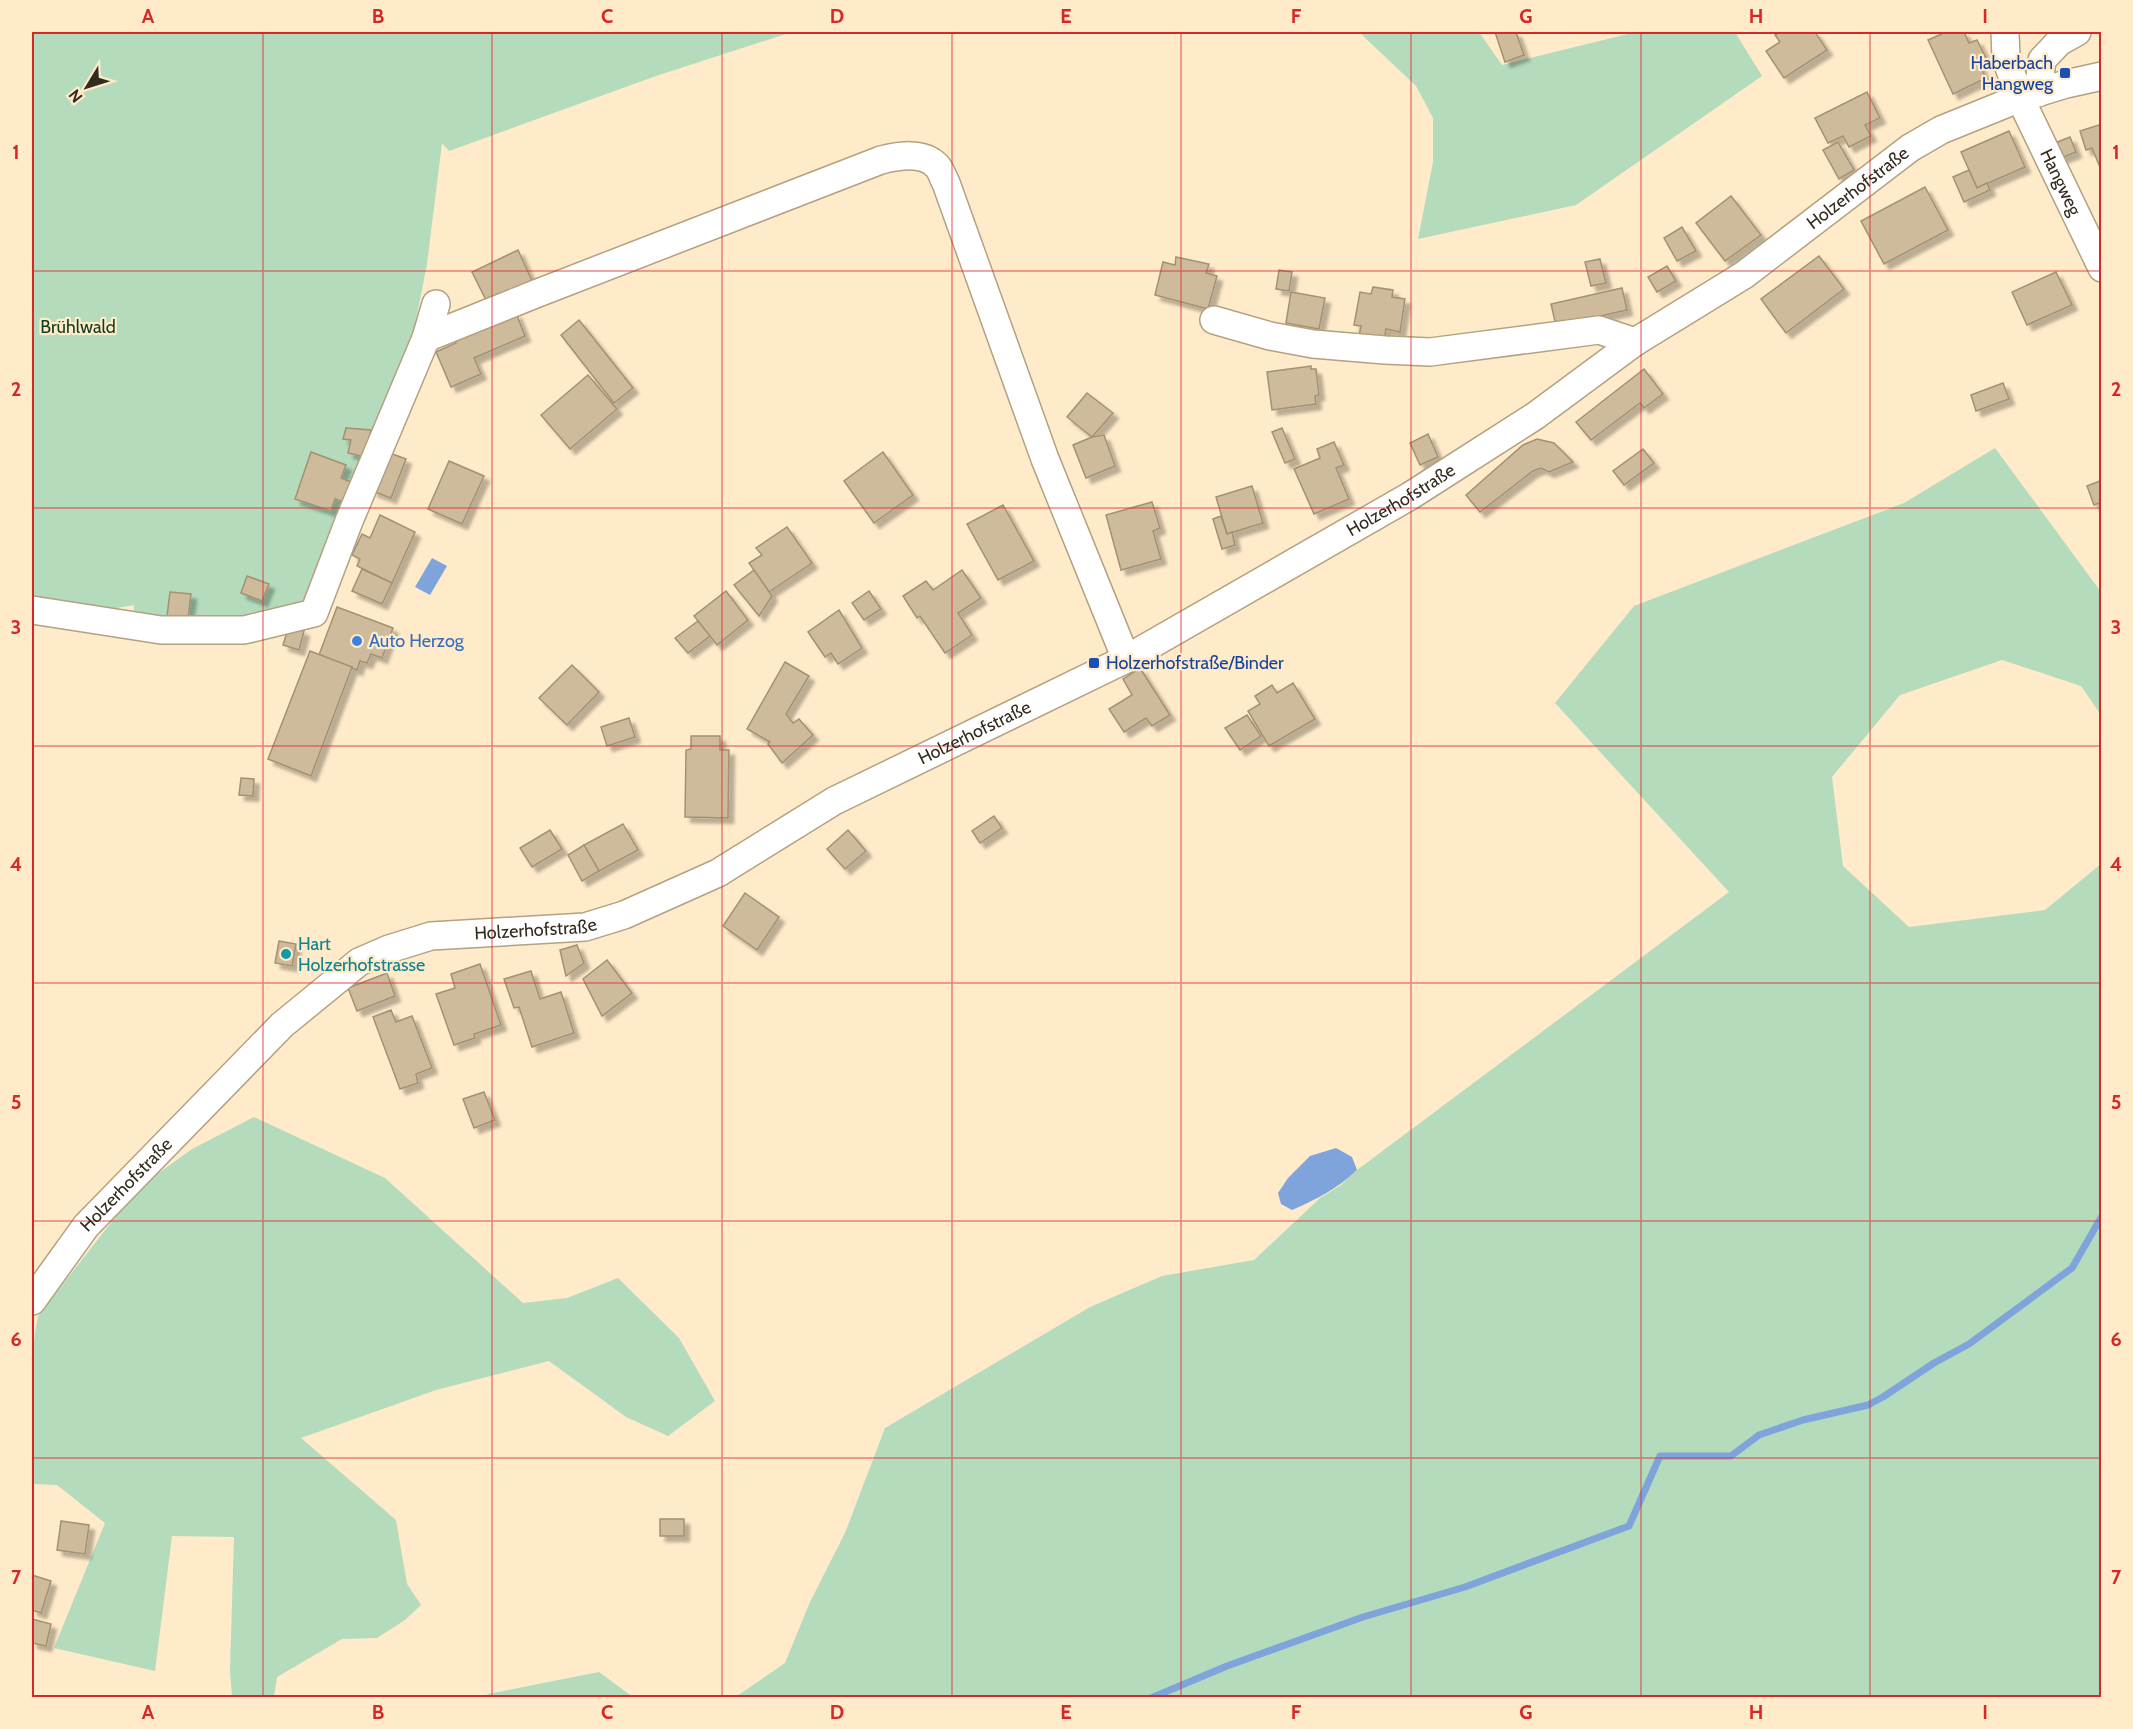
<svg xmlns="http://www.w3.org/2000/svg" width="2133" height="1729" viewBox="0 0 2133 1729" font-family="Cabin,sans-serif">
<style>
.green{fill:#b3dbbc}
.water{fill:#7fa4db}
.lines{fill:none;stroke-linecap:round;stroke-linejoin:round}
.stream{stroke:#7fa4db;stroke-width:7}
.building{fill:#cebb9b;stroke:#a39172;stroke-width:1.5;filter:url(#shadow)}
.street-casing{stroke:#b3a181;stroke-width:30}
.street{stroke:#fff;stroke-width:27}
.grid{fill:none;stroke:#d62828;stroke-width:1.5;stroke-opacity:0.55}
.transit-dot{fill:#1a4fb4;stroke:#ffebca;stroke-width:2}
.shop-dot{fill:#3f7fe0;stroke:#ffebca;stroke-width:2}
.culture-dot{fill:#0f9aa8;stroke:#ffebca;stroke-width:2}
.labels{text-anchor:middle;dominant-baseline:central;stroke-width:4.5;stroke-linejoin:round;paint-order:stroke}
.transit-label{font-size:18px;fill:#164399;stroke:#ffebca;text-anchor:end}
.street-label{font-size:18px;fill:#322b1e;stroke:#ffebca}
.park-label{font-size:18px;fill:#0e3d1f;stroke:#ffebca}
.shop-label{font-size:18px;fill:#366cbe;stroke:#ffebca;text-anchor:start}
.culture-label{font-size:18px;fill:#0d838f;stroke:#ffebca;text-anchor:start}
.neatline{fill:none;stroke:#d62828;stroke-width:2}
.grid-label{font-size:20px;text-anchor:middle;font-weight:bold;fill:#d62828}
</style>
<defs>
<filter id="shadow"><feDropShadow dx="5.5" dy="5.5" stdDeviation="1.5" flood-color="#0004"/></filter>
</defs>
<rect width="100%" height="100%" fill="#ffebca"/>
<!-- green -->
<g class="green">
<path d="M32,32h760l-136,44 -207,75 -7,-8 -15,121 -12,61 -66,183 -36,87 -19,16 -35,13 -125,-1v-18l-57,10 -45,-8z"/>
<path d="M1359,32h120l23,33 134,-33h99l27,44 -186,129 -158,34 15,-77v-44l-17,-32z"/>
<path d="M1995,448l106,144v123l-20,-29 -79,-26 -102,35 -68,82 11,89 66,61 136,-17 56,-46v833l-1367,1 51,-35 25,-61 35,-69 40,-105 205,-121 72,-31 92,-16 66,-62 21,-13 16,-15 372,-278 -174,-189 79,-97 270,-103z"/>
<path d="M254,1117l131,61 138,125 44,-5 51,-20 61,60 36,63 -47,35 -42,-19 -77,-56 -113,29 -135,48 95,82 11,64 14,21 -16,15 -28,18 -35,1 -65,38 -3,20h-42l-2,-27 4,-133 -62,-1 -17,135 -101,-23 51,-125 -48,-38 -25,-1v-133l6,-35 100,-128 54,-39z"/>
<path d="M599,1672l34,25h-149l4,-3z"/>
</g>
<!-- water -->
<g class="water">
<path d="M432,558l15,8 -17,29 -15,-8z"/>
<path d="M1336,1148l16,9 5,13c-20,19 -40,29 -65,40l-11,-6 -3,-11 10,-15 22,-22z"/>
</g>
<g class="lines">
<!-- stream -->
<path class="stream" d="M1151,1698l76,-32 136,-49 102,-30 164,-61 31,-70h71l28,-21 44,-15 65,-15 15,-8 51,-34 35,-19 103,-76 30,-52"/>
</g>
<!-- building -->
<g class="building">
<path d="M1495,32h21l8,23 -19,7z"/>
<path d="M1781,32h34l12,18 -43,28 -18,-27 14,-9 -5,-7z"/>
<path d="M1946,32h18l5,11 8,-3 10,20 -8,4 7,14 -33,16 -25,-54z"/>
<path d="M1867,92l13,26 -15,7 6,11 -22,11 -6,-11 -15,7 -13,-25z"/>
<path d="M2102,124v48l-10,-24 -6,2 -6,-19z"/>
<path d="M2009,131l16,36 -48,21 -16,-36z"/>
<path d="M2070,137l6,15 -15,6 -6,-15z"/>
<path d="M1838,142l16,28 -15,9 -16,-29z"/>
<path d="M1969,170l8,18 10,-5 3,7 -26,12 -11,-25z"/>
<path d="M1925,187l23,43 -64,34 -23,-43z"/>
<path d="M1731,196l30,39 -36,26 -29,-38z"/>
<path d="M1682,227l14,24 -19,10 -13,-23z"/>
<path d="M518,250l15,33 -45,21 -16,-32z"/>
<path d="M1819,256l25,33 -58,44 -25,-34z"/>
<path d="M1176,257l33,7 -3,9 11,3 -9,33 -53,-14 8,-33 12,3z"/>
<path d="M1600,259l6,24 -15,3 -6,-24z"/>
<path d="M1667,266l9,15 -19,11 -9,-15z"/>
<path d="M1279,270l13,2 -3,19 -13,-2z"/>
<path d="M2056,272l16,33 -45,20 -15,-33z"/>
<path d="M1373,287l20,3 -1,7 13,2 -5,33 -14,-3 -2,11 -25,-4 2,-10 -7,-1 6,-33 11,2z"/>
<path d="M1622,288l5,22 -71,16 -5,-22z"/>
<path d="M1291,292l34,6 -6,31 -33,-6z"/>
<path d="M516,313l9,23 -51,22 7,16 -30,13 -15,-35 20,-9 -2,-4z"/>
<path d="M579,320l54,68 -19,15 -53,-68z"/>
<path d="M1311,366v3h5l3,26 -4,1 1,8 -44,6 -5,-38z"/>
<path d="M1644,369l19,25 -19,14 -4,-5 -49,37 -15,-18z"/>
<path d="M588,375l29,34 -47,40 -29,-34z"/>
<path d="M2003,383l6,16 -33,12 -5,-16z"/>
<path d="M1087,393l26,20 -21,24 -25,-20z"/>
<path d="M346,428l25,2 -6,27 -17,-4 3,-13 -8,-1z"/>
<path d="M1282,428l13,31 -10,4 -13,-31z"/>
<path d="M1428,434l10,23 -18,8 -10,-22z"/>
<path d="M1104,435l11,31 -29,12 -13,-33 19,-8z"/>
<path d="M1537,439l17,4 19,19 -24,10 -8,-4 -8,3 -53,41 -14,-17 57,-50z"/>
<path d="M1334,442l10,23 -8,3 13,31 -35,15 -20,-45 26,-11 -3,-9z"/>
<path d="M1643,449l11,14 -30,22 -11,-14z"/>
<path d="M311,452l35,13 -5,13 10,4 -7,20 -9,-3 -4,12 -36,-12z"/>
<path d="M387,452l19,7 -15,39 -19,-7z"/>
<path d="M883,452l30,43 -39,28 -30,-42z"/>
<path d="M449,461l35,15 -22,48 -34,-15z"/>
<path d="M2102,480v22l-8,3 -7,-19z"/>
<path d="M1252,486l11,37 -36,11 -11,-37z"/>
<path d="M1152,502l8,26 -7,3 8,28 -40,11 -15,-55z"/>
<path d="M1003,505l31,56 -36,19 -31,-56z"/>
<path d="M380,515l35,17 -23,51 -35,-17 3,-7 -8,-4 10,-21 8,4z"/>
<path d="M1221,516l6,18 5,-2 3,13 -13,4 -9,-30z"/>
<path d="M787,527l25,36 -43,29 -20,-29 13,-8 -6,-7z"/>
<path d="M362,569l30,14 -10,21 -30,-13z"/>
<path d="M754,570l18,26 -13,20 -25,-31z"/>
<path d="M962,570l19,28 -23,15 14,22 -27,18 -25,-37 -3,2 -14,-22 23,-15 7,9z"/>
<path d="M247,576l22,8 -7,17 -21,-8z"/>
<path d="M726,591l22,29 -31,25 -23,-29z"/>
<path d="M869,591l12,18 -17,11 -12,-17z"/>
<path d="M170,592l21,2 -3,24 -21,-2z"/>
<path d="M337,607l56,21 -11,30 -11,-4 -4,9 -7,-2 -3,9 -38,-15z"/>
<path d="M839,610l23,38 -24,16 -7,-11 -6,4 -17,-25z"/>
<path d="M698,621l12,15 -22,17 -13,-15z"/>
<path d="M289,626l15,5 -5,19 -16,-5z"/>
<path d="M310,651l42,16 -41,109 -43,-17z"/>
<path d="M785,662l24,14 -23,38 7,9 6,-4 14,16 -31,28 -14,-19 2,-2 -23,-13z"/>
<path d="M572,665l27,27 -32,33 -28,-27z"/>
<path d="M1140,668l30,47 -18,11 -6,-8 -22,14 -15,-23 23,-14 -9,-16z"/>
<path d="M1293,683l22,36 -46,27 -21,-35 12,-7 -5,-8 17,-11 5,8z"/>
<path d="M1247,715l14,21 -21,14 -15,-22z"/>
<path d="M629,718l6,19 -28,9 -6,-19z"/>
<path d="M691,736h29v14h9l-1,68 -43,-1 1,-67 5,-1z"/>
<path d="M241,778l13,1 -1,17 -14,-1z"/>
<path d="M994,816l8,12 -22,15 -8,-12z"/>
<path d="M623,824l15,26 -39,21 -15,-26z"/>
<path d="M550,830l12,19 -30,18 -12,-19z"/>
<path d="M848,830l18,21 -21,18 -18,-20z"/>
<path d="M584,845l15,26 -17,10 -14,-26z"/>
<path d="M745,893l34,24 -22,33 -34,-24z"/>
<path d="M279,941l17,3 -4,22 -17,-3z"/>
<path d="M577,945l7,18 -18,13 -6,-26z"/>
<path d="M607,960l25,33 -30,23 -19,-37z"/>
<path d="M480,964l21,61 -27,9 1,4 -21,7 -18,-51 19,-6 -4,-14z"/>
<path d="M531,971l9,28 21,-7 13,41 -42,14 -13,-40 -5,1 -10,-29z"/>
<path d="M387,973l8,23 -38,15 -9,-23z"/>
<path d="M391,1010l5,12 16,-6 20,52 -16,6 2,9 -18,6 -27,-72z"/>
<path d="M484,1092l11,28 -21,8 -11,-29z"/>
<rect x="660" y="1519" width="24" height="17"/>
<path d="M61,1521l28,4 -4,29 -28,-4z"/>
<path d="M32,1575l19,6 -10,32 -9,-3z"/>
<path d="M32,1619l19,5 -5,22 -14,-3z"/>
</g>
<g class="lines">
<defs>
<g id="street">
<path id="s1" d="M2005,32l1,27 14,39 82,170"/>
<path d="M2038,93l4,-33 17,-18 18,-10"/>
<path d="M1214,320l56,16 43,8 72,6 45,2 169,-22 36,12"/>
<path d="M426,338l112,-45 343,-133c17,-4 42,-9 56,6 4,4 6,12 9,17l99,276 81,200"/>
<path d="M32,610l129,20h83l70,-17 35,-92 77,-183 10,-34"/>
<path id="s2" d="M32,1301l54,-75 196,-201 77,-63 30,-13 42,-13 154,-9 39,-12 94,-42 116,-72 292,-142 284,-163 125,-80 100,-74 109,-67 166,-127 31,-18 79,-32 46,-14 36,-8"/>
</g>
</defs>
<!-- street casing -->
<use href="#street" class="street-casing"/>
<!-- street -->
<use href="#street" class="street"/>
</g>
<!-- grid -->
<path class="grid" d="M263,32v1666M492,32v1666M722,32v1666M952,32v1666M1181,32v1666M1411,32v1666M1641,32v1666M1870,32v1666M32,271h2070M32,508h2070M32,746h2070M32,983h2070M32,1221h2070M32,1458h2070"/>
<!-- markers -->
<g class="transit-dot">
<rect x="2059" y="67" width="12" height="12" rx="3"/>
<rect x="1088" y="657" width="12" height="12" rx="3"/>
</g>
<circle class="shop-dot" cx="357" cy="641" r="6"/>
<circle class="culture-dot" cx="286" cy="954" r="6"/>
<g class="labels">
<!-- transit labels -->
<g class="transit-label">
<text x="2053" y="63">Haberbach<tspan x="2053" dy="21">Hangweg</tspan></text>
<text x="1106" y="663" text-anchor="start">Holzerhofstraße/Binder</text>
</g>
<!-- street labels -->
<g class="street-label">
<text stroke="none"><textPath href="#s1" startOffset="162">Hangweg</textPath></text>
<text stroke="none"><textPath href="#s2" startOffset="2180">Holzerhofstraße</textPath></text>
<text stroke="none"><textPath href="#s2" startOffset="1626">Holzerhofstraße</textPath></text>
<text stroke="none"><textPath href="#s2" startOffset="1140">Holzerhofstraße</textPath></text>
<text stroke="none"><textPath href="#s2" startOffset="654">Holzerhofstraße</textPath></text>
<text stroke="none"><textPath href="#s2" startOffset="150">Holzerhofstraße</textPath></text>
</g>
<!-- park labels -->
<g class="park-label">
<text x="78" y="327">Brühlwald</text>
</g>
<!-- shop labels -->
<g class="shop-label">
<text x="369" y="641">Auto Herzog</text>
</g>
<!-- culture labels -->
<g class="culture-label">
<text x="298" y="944">Hart<tspan x="298" dy="21">Holzerhofstrasse</tspan></text>
</g>
</g>
<!-- border -->
<rect width="2133" height="1729" fill="none" stroke="#ffebca" stroke-width="66"/>
<!-- north arrow -->
<g transform="translate(87 87) rotate(232)" stroke="#ffebca" stroke-width="4.5" paint-order="stroke">
<path d="M0-4.5L10 22L0 15L-10 22Z" fill="#322b1e"/>
<text y="-9" font-size="16" font-weight="bold" text-anchor="middle" fill="#322b1e">N</text>
</g>
<rect x="33" y="33" width="2067" height="1663" class="neatline"/>
<g class="grid-label">
<text x="148" y="23">A</text>
<text x="378" y="23">B</text>
<text x="607" y="23">C</text>
<text x="837" y="23">D</text>
<text x="1066" y="23">E</text>
<text x="1296" y="23">F</text>
<text x="1526" y="23">G</text>
<text x="1756" y="23">H</text>
<text x="1985" y="23">I</text>
<text x="16" y="159">1</text>
<text x="2116" y="159">1</text>
<text x="16" y="396">2</text>
<text x="2116" y="396">2</text>
<text x="16" y="634">3</text>
<text x="2116" y="634">3</text>
<text x="16" y="871">4</text>
<text x="2116" y="871">4</text>
<text x="16" y="1109">5</text>
<text x="2116" y="1109">5</text>
<text x="16" y="1346">6</text>
<text x="2116" y="1346">6</text>
<text x="16" y="1584">7</text>
<text x="2116" y="1584">7</text>
<text x="148" y="1719">A</text>
<text x="378" y="1719">B</text>
<text x="607" y="1719">C</text>
<text x="837" y="1719">D</text>
<text x="1066" y="1719">E</text>
<text x="1296" y="1719">F</text>
<text x="1526" y="1719">G</text>
<text x="1756" y="1719">H</text>
<text x="1985" y="1719">I</text>
</g>
</svg>
